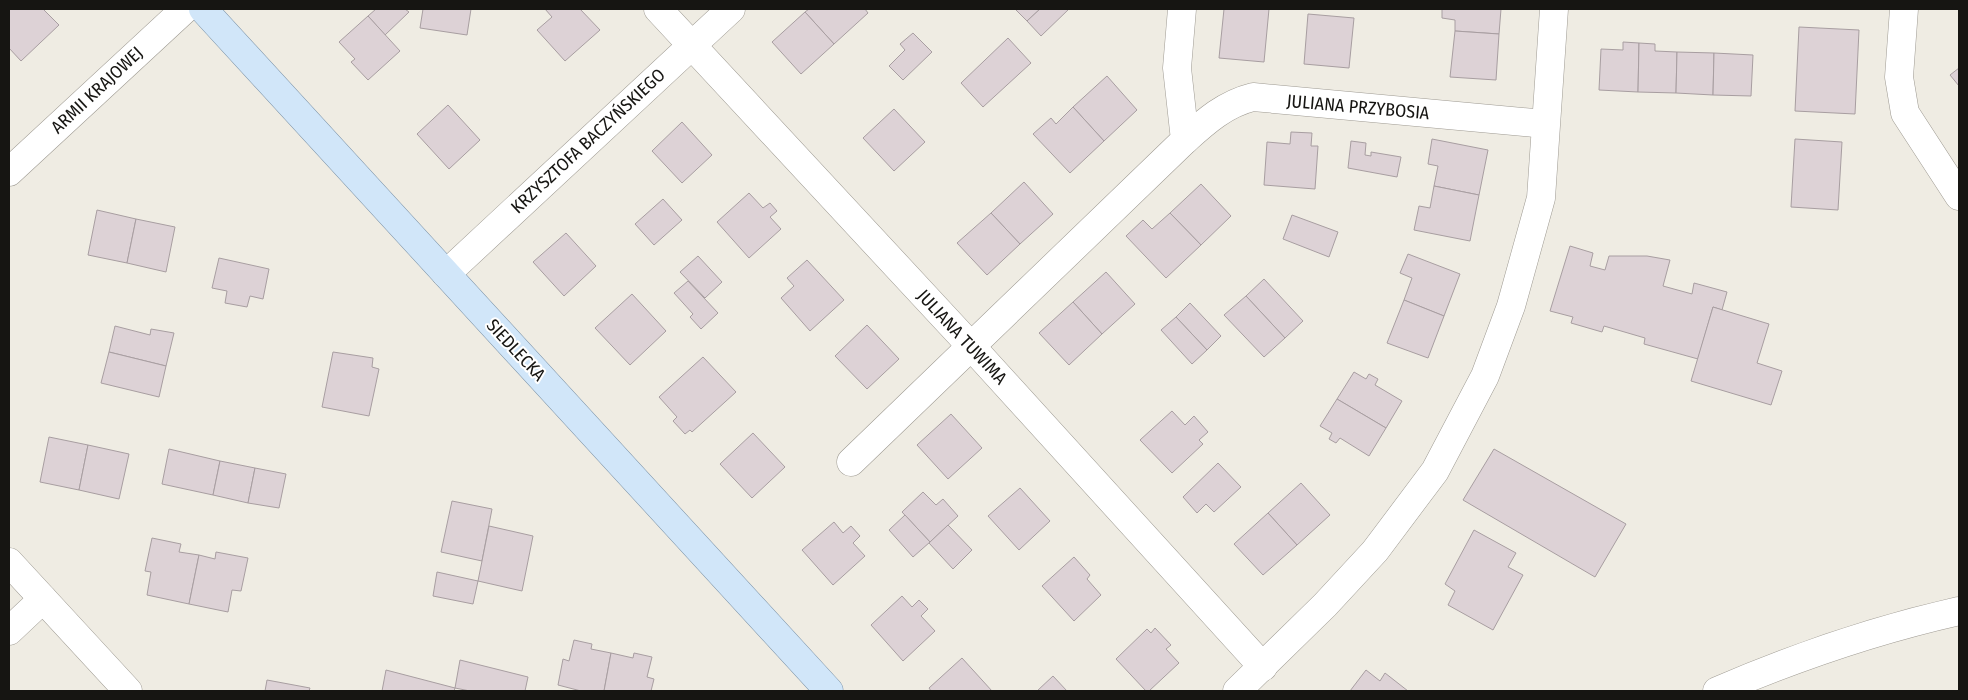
<svg xmlns="http://www.w3.org/2000/svg" width="1968" height="700" viewBox="0 0 1968 700" font-family="'Fira Sans Condensed',sans-serif">
<style>
.building{fill:#ddd2d6;stroke:#a89ea1}
.lines{fill:none;stroke-linecap:round;stroke-linejoin:round}
.minor-casing{stroke:#9e9a92;stroke-width:29}
.major-casing{stroke:#7b92a6;stroke-width:29}
.minor{stroke:#fff;stroke-width:28}
.major{stroke:#d1e6f9;stroke-width:28}
.labels{text-anchor:middle;dominant-baseline:central;stroke-width:4;stroke-linejoin:round;paint-order:stroke}
.street-label{font-size:18px;fill:#161512;stroke:#fff}
</style>
<rect width="100%" height="100%" fill="#efece3"/>
<!-- building -->
<g class="building">
<path d="M9,9h34l16,16 -38,36 -12,-13z"/>
<path d="M376,9h29l4,3 -24,23 -17,-19z"/>
<path d="M423,9h48l-4,26 -47,-7z"/>
<path d="M545,9h35l20,21 -35,31 -28,-31 15,-13z"/>
<path d="M809,9h56l3,4 -34,31 -29,-32z"/>
<path d="M1015,9h25l-13,12z"/>
<path d="M1040,9h29l-28,27 -14,-15z"/>
<path d="M1224,9h45l-5,53 -45,-4z"/>
<path d="M1442,9h59l-2,25 -44,-3v-11l-13,-2z"/>
<path d="M805,12l29,32 -33,30 -29,-32z"/>
<path d="M1308,14l46,4 -5,50 -45,-4z"/>
<path d="M368,16l32,35 -32,29 -17,-18 4,-3 -16,-17z"/>
<path d="M1799,27l60,3 -4,84 -60,-3z"/>
<path d="M1455,31l44,3 -3,46 -46,-3z"/>
<path d="M913,33l19,19 -29,28 -14,-14 16,-16 -5,-6z"/>
<path d="M1008,38l23,25 -48,44 -22,-24z"/>
<path d="M1623,42l16,1 -1,49 -39,-2 2,-41 22,1z"/>
<path d="M1639,43l16,1v7l22,1 -1,41 -38,-1z"/>
<path d="M1677,52l37,1 -1,42 -37,-2z"/>
<path d="M1714,53l39,2 -2,41 -38,-1z"/>
<path d="M1959,68v18l-9,-11z"/>
<path d="M1107,76l30,34 -33,31 -31,-34z"/>
<path d="M448,105l32,35 -31,29 -32,-35z"/>
<path d="M1073,107l31,34 -34,32 -37,-39 18,-16 5,6z"/>
<path d="M894,109l31,33 -31,29 -31,-33z"/>
<path d="M682,122l30,33 -30,28 -30,-32z"/>
<path d="M1291,132l21,1 -1,13h7l-3,43 -51,-4 3,-43 23,2z"/>
<path d="M1432,139l56,11 -9,45 -45,-9 4,-20 -10,-2z"/>
<path d="M1795,139l47,3 -4,68 -47,-3z"/>
<path d="M1351,141l15,2 -1,12 6,1v-4l30,5 -4,20 -49,-9z"/>
<path d="M1024,182l29,32 -33,30 -29,-31z"/>
<path d="M1201,184l30,32 -30,29 -31,-32z"/>
<path d="M1434,186l45,9 -9,46 -56,-11 5,-24 11,2z"/>
<path d="M749,193l14,15 7,-5 7,8 -7,6 11,12 -32,29 -32,-36z"/>
<path d="M663,199l19,21 -28,25 -19,-21z"/>
<path d="M97,210l39,9 -9,44 -39,-8z"/>
<path d="M991,213l29,31 -33,31 -30,-32z"/>
<path d="M1170,213l31,32 -35,33 -40,-42 17,-16 9,9z"/>
<path d="M1292,215l46,17 -9,25 -46,-18z"/>
<path d="M136,219l39,8 -9,45 -39,-9z"/>
<path d="M566,233l30,33 -32,30 -31,-34z"/>
<path d="M1570,246l23,7 -3,13 15,4 4,-14h38l23,4 -7,26 29,8 2,-11 33,9 -5,18 -9,-3 -15,52 -54,-15 1,-6 -41,-12 -2,6 -31,-9 2,-6 -23,-6z"/>
<path d="M1408,254l52,20 -16,42 -40,-16 8,-22 -12,-5z"/>
<path d="M698,256l24,26 -17,16 -25,-26z"/>
<path d="M219,258l50,11 -6,30 -13,-3 -3,11 -22,-4 2,-12 -15,-3z"/>
<path d="M807,260l37,40 -34,31 -29,-33 13,-12 -7,-8z"/>
<path d="M1106,272l29,32 -33,30 -29,-32z"/>
<path d="M1264,279l39,42 -18,17 -39,-42z"/>
<path d="M688,281l30,32 -17,16 -11,-12 3,-3 -19,-21z"/>
<path d="M632,294l34,37 -36,34 -35,-37z"/>
<path d="M1246,296l39,42 -21,19 -40,-42z"/>
<path d="M1404,300l40,16 -16,42 -41,-15z"/>
<path d="M1073,302l29,32 -33,31 -30,-32z"/>
<path d="M1190,303l31,33 -14,14 -31,-33z"/>
<path d="M1713,307l56,17 -12,39 25,8 -11,34 -80,-24z"/>
<path d="M1176,317l31,33 -15,14 -31,-34z"/>
<path d="M867,325l32,34 -32,30 -32,-33z"/>
<path d="M115,326l35,9 1,-6 23,4 -8,33 -57,-14z"/>
<path d="M109,352l57,14 -7,31 -58,-14z"/>
<path d="M333,352l40,6 -1,9 7,2 -10,47 -47,-9z"/>
<path d="M703,357l33,35 -44,40 -2,-2 -5,4 -12,-13 4,-4 -18,-20z"/>
<path d="M1354,372l12,7 3,-5 9,5 -3,6 27,16 -16,27 -49,-29z"/>
<path d="M1337,399l49,29 -17,28 -29,-18 -4,5 -7,-4 3,-6 -12,-7z"/>
<path d="M1172,411l13,14 9,-9 14,16 -9,8 4,4 -31,29 -32,-33z"/>
<path d="M951,414l31,34 -34,31 -31,-34z"/>
<path d="M753,433l32,34 -33,31 -32,-34z"/>
<path d="M49,437l39,8 -9,45 -39,-8z"/>
<path d="M88,445l41,9 -10,45 -40,-9z"/>
<path d="M169,449l51,12 -7,34 -51,-11z"/>
<path d="M1494,449l132,75 -31,53 -132,-77z"/>
<path d="M220,461l35,7 -7,35 -35,-8z"/>
<path d="M1218,463l23,24 -27,25 -8,-8 -9,9 -14,-16z"/>
<path d="M255,468l31,6 -7,34 -31,-5z"/>
<path d="M1301,483l29,32 -33,30 -29,-32z"/>
<path d="M1020,488l30,33 -31,29 -31,-34z"/>
<path d="M923,492l13,13 7,-6 15,17 -28,26 -28,-30z"/>
<path d="M452,501l40,8 -10,52 -41,-9z"/>
<path d="M1268,513l29,32 -34,30 -29,-31z"/>
<path d="M905,515l25,27 -17,15 -24,-27z"/>
<path d="M834,522l9,11 8,-7 9,10 -7,7 12,13 -32,29 -31,-35z"/>
<path d="M948,525l24,25 -19,19 -24,-26z"/>
<path d="M489,526l44,10 -11,55 -44,-10z"/>
<path d="M1474,530l42,23 -8,14 15,8 -30,55 -45,-25 7,-14 -10,-7z"/>
<path d="M152,538l29,6 -2,8 20,3 -10,49 -42,-9 4,-23 -6,-1z"/>
<path d="M216,552l32,6 -7,33 -9,-1 -4,22 -39,-8 10,-49 16,4z"/>
<path d="M1074,557l16,18 -3,4 14,16 -27,26 -32,-35z"/>
<path d="M437,572l41,9 -5,23 -40,-8z"/>
<path d="M902,596l10,11 7,-7 9,9 -7,7 14,15 -32,30 -32,-36z"/>
<path d="M1155,628l16,17 -5,4 13,14 -30,28h-3l-30,-32 31,-30 4,4z"/>
<path d="M574,640l18,4 -1,5 20,4 -7,38h-23l-23,-6 5,-26 6,2z"/>
<path d="M611,653l22,5 1,-5 18,4 -5,20 7,2 -3,12h-47z"/>
<path d="M962,658l30,33h-61l-2,-3z"/>
<path d="M460,660l68,17 -3,14h-55l-15,-3z"/>
<path d="M386,670l69,18 -1,3h-72z"/>
<path d="M1366,670l14,11 5,-8 23,18h-58z"/>
<path d="M1053,676l14,15h-30z"/>
<path d="M267,680l43,8 -1,3h-44z"/>
</g>
<g class="lines">
<defs>
<g id="minor">
<path d="M658,9l312,336 293,322"/>
<path d="M1904,9l-5,68 6,36 54,83"/>
<path d="M1185,140c21,-19 40,-36 68,-43l292,27"/>
<path d="M9,172l176,-163"/>
<path d="M446,274l285,-265"/>
<path d="M851,462l334,-322 -8,-72 5,-59"/>
<path d="M9,562l119,129"/>
<path d="M9,631l34,-32"/>
<path d="M1237,691l88,-86 50,-54 60,-80 50,-95 26,-70 30,-108 13,-189"/>
<path d="M1717,691c79,-34 158,-61 242,-80"/>
</g>
<path id="major" d="M203,9l626,682"/>
</defs>
<!-- minor casing -->
<use href="#minor" class="minor-casing"/>
<!-- major casing -->
<use href="#major" class="major-casing"/>
<!-- minor -->
<use href="#minor" class="minor"/>
<!-- major -->
<use href="#major" class="major"/>
</g>
<g class="labels">
<!-- street labels -->
<g class="street-label">
<text transform="translate(97 90) rotate(-43)">ARMII KRAJOWEJ</text>
<text transform="translate(1358 107) rotate(5)">JULIANA PRZYBOSIA</text>
<text transform="translate(588 141) rotate(-43)">KRZYSZTOFA BACZYŃSKIEGO</text>
<text transform="translate(962 337) rotate(47)">JULIANA TUWIMA</text>
<text transform="translate(516 350) rotate(47)">SIEDLECKA</text>
</g>
</g>
<!-- border -->
<rect width="1968" height="700" fill="none" stroke="#161512" stroke-width="20"/>
</svg>
